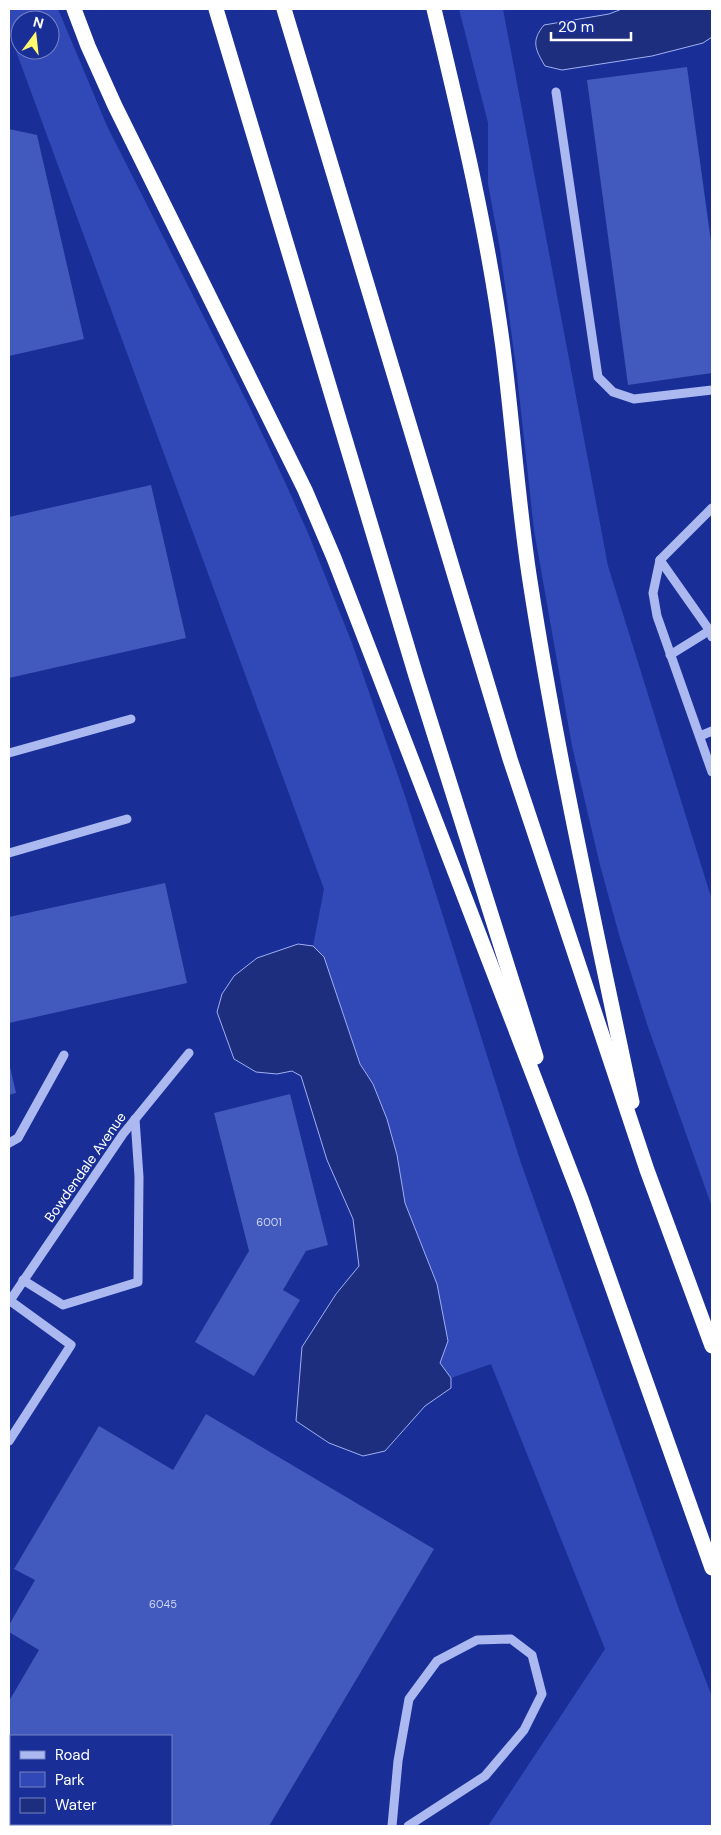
<svg xmlns="http://www.w3.org/2000/svg" width="721" height="1835" viewBox="0 0 721 1835" font-family="'DM Sans',sans-serif">
<style>
.green{fill:#3049b6;fill-rule:evenodd}
.water{fill:#1e2e7e;stroke:#9fb0f3}
.building{fill:#4259be;fill-rule:evenodd}
.lines{fill:none;stroke-linecap:round;stroke-linejoin:round}
.minor{stroke:#acb9f1;stroke-width:9}
.highway{stroke:#fff;stroke-width:15}
.labels{text-anchor:middle;dominant-baseline:central;stroke-width:4;stroke-linejoin:round;paint-order:stroke}
.number-label{font-size:11px;fill:#d0d6ef}
.street-label{font-size:14px;fill:#fff;stroke:#192f97}
</style>
<rect width="100%" height="100%" fill="#192f97"/>
<!-- green -->
<g class="green">
<path d="M9,9h49l49,117 143,282 35,74 23,51 44,110 53,153 116,367 159,449 32,85v129h-224l117,-177 -114,-285 -40,14 -11,-15 8,-22 -11,-57 -32,-81 -8,-48 -10,-36 -14,-35 -13,-20 -36,-107 -11,-11 11,-57 -315,-857zM20,20h30v30h-30z"/>
<path d="M459,9h44l105,557 104,334v307l-65,-183 -27,-86 -20,-73 -28,-119 -38,-216 -17,-155 -17,-126 -12,-65v-61z"/>
</g>
<!-- water -->
<g class="water">
<path d="M622,9h90v28l-9,6 -51,13 -90,14 -17,-4c-10,-17 -14,-25 -1,-41l65,-11z"/>
<path d="M298,944l15,2 11,11 36,107 13,20 14,35 10,36 8,48 32,81 11,57 -8,22 11,15v10l-26,18 -40,45 -22,5 -34,-13 -33,-22 6,-74 34,-53 23,-28 -6,-47 -26,-59 -26,-84 -9,-5 -15,3 -21,-2 -22,-13 -17,-47 5,-18 12,-18 23,-18z"/>
</g>
<!-- building -->
<g class="building">
<path d="M687,67l25,182v124l-84,12 -41,-305z"/>
<path d="M9,129l28,6 47,204 -75,17z"/>
<path d="M151,485l35,153 -177,40v-161z"/>
<path d="M165,883l22,100 -178,40v-106z"/>
<path d="M9,1063l7,30 -7,2z"/>
<path d="M290,1094l38,151 -22,6 -23,39 17,10 -46,76 -59,-34 54,-91 -35,-138z"/>
<path d="M206,1414l228,135 -165,277h-260v-125l30,-51 -30,-18v-7l26,-45 -21,-11 85,-143 74,44zM11,1736h160v88h-160z"/>
</g>
<g class="lines">
<!-- minor -->
<g class="minor">
<path d="M556,92l42,285 15,15 21,7 78,-9"/>
<path d="M660,560l-7,33 4,23 55,156"/>
<path d="M660,560l50,71 2,6"/>
<path d="M660,560l52,-52"/>
<path d="M670,655l42,-26"/>
<path d="M700,736l12,-5"/>
<path d="M9,753l122,-34"/>
<path d="M9,853l118,-34"/>
<path d="M9,1143l9,-5 46,-83"/>
<path d="M23,1280l40,25 75,-23 1,-105 -4,-58"/>
<path d="M9,1300l62,45 -62,96"/>
<path d="M9,1302l114,-168 66,-81"/>
<path d="M392,1826l6,-65 11,-62 28,-38 40,-21 34,-1 21,16 10,39 -18,36 -39,46 -77,50"/>
</g>
<!-- highway -->
<g class="highway">
<path d="M74,9l14,37 27,60 190,384 29,68 247,641 131,369"/>
<path d="M216,9l200,667 120,381"/>
<path d="M284,9l226,750 137,411 65,176"/>
<path d="M434,9c27,112 54,225 69,339 10,78 15,156 27,233 27,175 66,348 102,521"/>
</g>
</g>
<g class="labels">
<!-- number labels -->
<g class="number-label">
<text x="269" y="1222">6001</text>
<text x="163" y="1604">6045</text>
</g>
<!-- street labels -->
<g class="street-label">
<text transform="translate(85 1167) rotate(-55)">Bowdendale Avenue</text>
</g>
</g>
<!-- border -->
<rect width="721" height="1835" fill="none" stroke="#ffffff" stroke-width="20"/>
<!-- legend -->
<rect x="10" y="1735" width="162" height="90" fill="#192f97" stroke="#7582c1"/>
<rect x="20" y="1751" width="25" height="8" fill="#acb9f1" stroke="#7582c1"/>
<text x="55" y="1760" font-size="15" fill="#ffffff">Road</text>
<rect x="20" y="1772" width="25" height="15" fill="#3049b6" stroke="#7582c1"/>
<text x="55" y="1785" font-size="15" fill="#ffffff">Park</text>
<rect x="20" y="1798" width="25" height="15" fill="#1e2e7e" stroke="#7582c1"/>
<text x="55" y="1810" font-size="15" fill="#ffffff">Water</text>
<!-- north arrow -->
<g transform="translate(35 35) rotate(15)"><circle r="24" fill="#192f97" stroke="#7582c1"/>
<path d="M0-4L9 19L0 12L-9 19Z" fill="#fffb6c"/>
<text y="-8" font-size="14" font-weight="bold" text-anchor="middle" fill="#ffffff">N</text>
</g>
<!-- scale -->
<path d="M551 32v8h80v-8" fill="none" stroke="#ffffff" stroke-width="2.5"/>
<text x="558" y="32" font-size="15" fill="#ffffff" stroke="#192f97" stroke-width="4" paint-order="stroke">20 m</text>
</svg>
